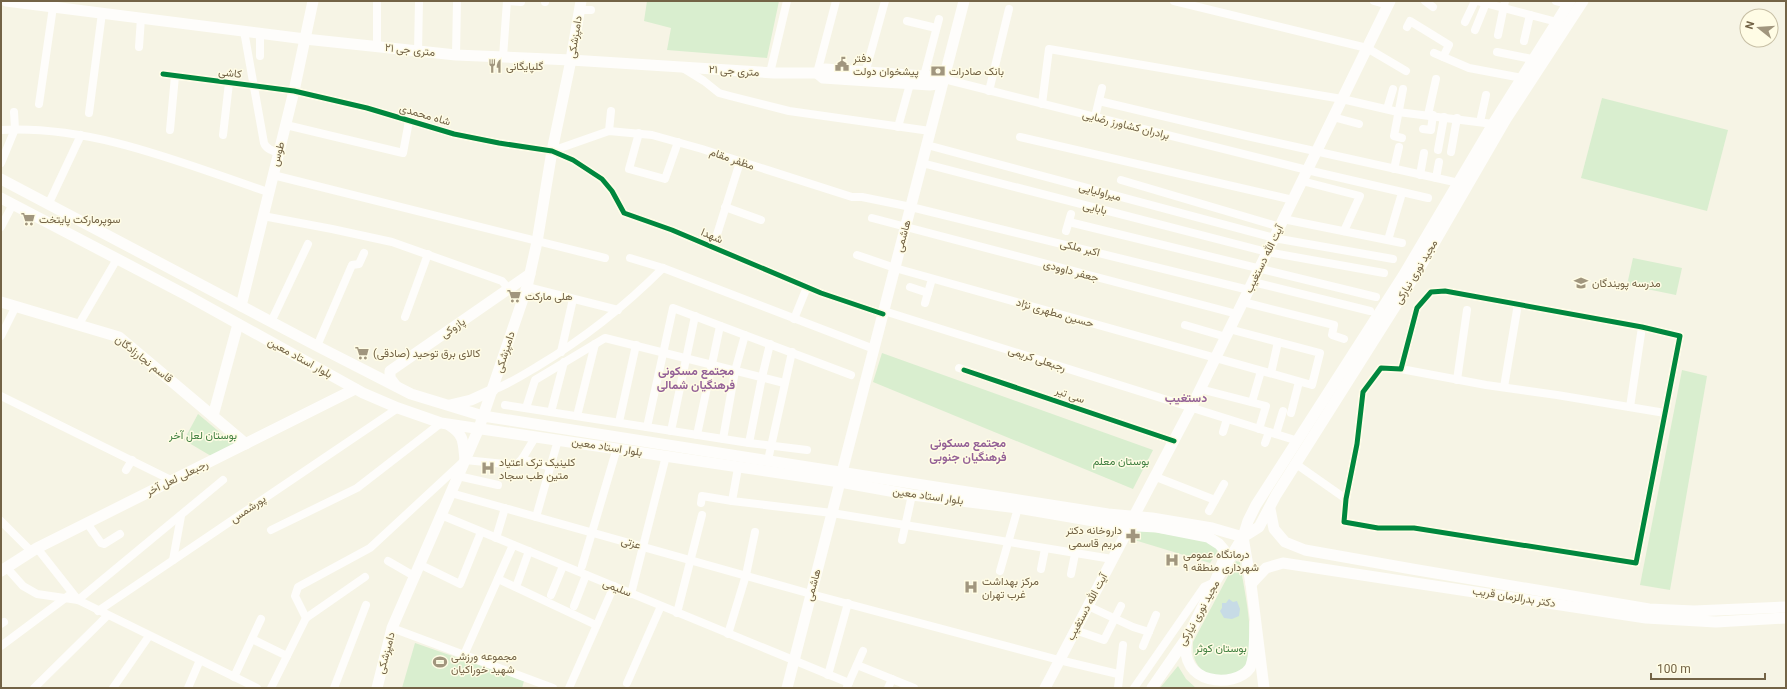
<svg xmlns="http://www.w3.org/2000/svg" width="1787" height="689" viewBox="0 0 1787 689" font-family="Roboto,Vazirmatn,sans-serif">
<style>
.green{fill:#d9eecf}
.water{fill:#c7dbe6}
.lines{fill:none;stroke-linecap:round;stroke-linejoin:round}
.street{stroke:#fefdfb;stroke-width:8}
.secondary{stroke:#fefdfb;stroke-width:11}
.cycleway-casing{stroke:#fffce5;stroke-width:8}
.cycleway{stroke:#00873e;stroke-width:5}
.labels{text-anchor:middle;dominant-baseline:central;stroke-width:3;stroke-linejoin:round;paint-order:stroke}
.street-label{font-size:11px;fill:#736346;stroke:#fffce5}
.poi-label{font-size:11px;fill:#736346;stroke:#fffce5;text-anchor:start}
.park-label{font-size:11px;fill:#407f40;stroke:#fffce5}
.neighbourhood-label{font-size:12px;font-weight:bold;fill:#946197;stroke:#fffce5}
</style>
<rect width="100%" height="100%" fill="#f6f4e5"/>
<!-- green -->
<g class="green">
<path d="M647,1h132l-12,57 -100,-8 4,-22 -27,-7z"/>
<path d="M1602,98l126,32 -21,81 -126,-33z"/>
<path d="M1633,258l49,10 -6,27 -49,-10z"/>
<path d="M882,353l271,97 -20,39 -260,-107z"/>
<path d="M1682,370l25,6 -37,214 -30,-5z"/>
<path d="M198,414l37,31 -24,11 -27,-16z"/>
<path d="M1136,529l77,13 6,7 -9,14 -79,-24z"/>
<path d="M1236,561l4,1c4,31 20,88 0,114l-31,2c-12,-13 -17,-17 -16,-36z"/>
<path d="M415,643l109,38 -2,7h-120z"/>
<path d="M1178,666l8,13 10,9h-36z"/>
</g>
<!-- water -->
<path class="water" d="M1229,599l4,3 4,-1 3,8 -1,7 -7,3 -8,-1 -4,-7 2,-3v-5h4z"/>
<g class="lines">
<!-- street -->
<g class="street">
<path d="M507,1l14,1"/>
<path d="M545,1v1"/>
<path d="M1174,1l193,47 39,23"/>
<path d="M1374,1l14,4"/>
<path d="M1425,1l8,6"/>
<path d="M1477,1l80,21"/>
<path d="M1556,1l12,3"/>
<path d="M580,10h11"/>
<path d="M907,21l29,7"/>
<path d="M1465,22l10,-21"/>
<path d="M1407,27l3,-6 39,24 -6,12"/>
<path d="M1475,30l11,-27"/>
<path d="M244,31l20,112c2,6 9,8 15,10"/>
<path d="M260,33v23"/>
<path d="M1498,35l7,-34"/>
<path d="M1524,41l6,-26"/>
<path d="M139,47l2,-29"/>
<path d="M377,47v-46"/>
<path d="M418,52l1,-51"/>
<path d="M1497,52l35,7"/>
<path d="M1434,53l35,15 53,10"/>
<path d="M456,55l1,-54"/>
<path d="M503,57l4,-56"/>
<path d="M683,68l21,13 15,12 11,3 59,15 141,20"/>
<path d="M770,73l17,-72"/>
<path d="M817,73l19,-72"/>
<path d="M163,74l131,17 73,17 87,26 45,9 53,8 21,9 29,19 10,12 12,22 48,17 149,63 62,21"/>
<path d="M924,76l15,-57"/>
<path d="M864,77l21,-76"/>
<path d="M944,79l363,91 121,28"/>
<path d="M989,91l20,-82"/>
<path d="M1099,101l148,35 212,47"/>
<path d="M39,104l14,-97"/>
<path d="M1042,104l7,-55 293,50 56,13 95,12"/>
<path d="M1387,109l6,-20"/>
<path d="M89,113l13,-100"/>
<path d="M1428,115l8,-36"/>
<path d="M1095,117l7,-29"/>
<path d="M1333,117l26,7"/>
<path d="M1480,122l6,-27"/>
<path d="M286,125l117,28 6,-32"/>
<path d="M898,127l12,-43"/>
<path d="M1423,129l8,1 2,-15"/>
<path d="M1,130c92,-5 181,33 267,62"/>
<path d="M170,130l5,-54"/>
<path d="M609,131l2,-20"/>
<path d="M639,133l-10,36 36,10 13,-37"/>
<path d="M223,135l6,-52"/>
<path d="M1020,137l273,63"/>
<path d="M1402,138l-8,-2 9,-47"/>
<path d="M927,145l347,93 119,21"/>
<path d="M1438,150l6,-33"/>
<path d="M552,151l57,-20 43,4 50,14 150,48h10l49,10 338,83"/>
<path d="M1451,152l6,-34"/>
<path d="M1,163l14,-34 -1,-17"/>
<path d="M922,163l345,89 117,21"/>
<path d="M1394,169l5,-22"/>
<path d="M273,175l332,83"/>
<path d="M1420,175l4,-22"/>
<path d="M1436,178l3,-16"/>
<path d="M1121,180l159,47"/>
<path d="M1302,181l58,15 -16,35"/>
<path d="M48,205l33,-70"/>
<path d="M725,207l36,13"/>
<path d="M263,216l69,13 60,13 110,39 5,6v4"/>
<path d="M872,218l365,96"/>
<path d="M1283,219l119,24"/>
<path d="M1069,222l307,75"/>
<path d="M1,227l12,-23"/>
<path d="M1066,231l5,-17"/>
<path d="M1388,240l14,-47"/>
<path d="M713,247l27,-85"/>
<path d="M857,255l38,13 417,117 8,-32 -91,-24"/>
<path d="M630,258l33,10 211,81"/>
<path d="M1253,282l117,29"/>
<path d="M527,287l91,23"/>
<path d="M910,287l18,6"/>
<path d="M1445,291l197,36 38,9 -44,227 -222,-35h-36l-34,-6 2,-23 11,-55 6,-52 18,-24 20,1 16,-61 14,-16z"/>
<path d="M1243,302l91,23 -2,10 12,4"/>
<path d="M925,303l7,-24"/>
<path d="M884,311l414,130"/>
<path d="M405,317l23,-63"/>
<path d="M794,319l13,-32"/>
<path d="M271,322l37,-78"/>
<path d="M79,324l38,-65"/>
<path d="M1185,325l41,12"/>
<path d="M1,336l15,-30"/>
<path d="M317,346l35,-81 7,-1 5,-11"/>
<path d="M561,352l12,-53"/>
<path d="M959,368l215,73"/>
<path d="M1401,369l85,16 71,10 108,18"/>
<path d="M1271,373l7,-31"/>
<path d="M1457,380l10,-70"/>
<path d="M1504,387l14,-83"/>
<path d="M1200,389l66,17 -7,23"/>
<path d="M493,390c16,-6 30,-15 45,-24 47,-28 86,-59 125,-98"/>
<path d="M1,396l170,84"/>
<path d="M1252,402l9,-31"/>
<path d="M505,405l244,38 58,7"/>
<path d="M1630,407l12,-80"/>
<path d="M526,408l9,-28 70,-42 179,45"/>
<path d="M551,412l13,-50"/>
<path d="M1291,413l8,-31"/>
<path d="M577,416l18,-72"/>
<path d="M619,422l17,-77"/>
<path d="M647,427l26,-119 178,67"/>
<path d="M671,431l24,-115"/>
<path d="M1223,432l4,-13"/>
<path d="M1276,434l7,-23"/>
<path d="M697,435l23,-109"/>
<path d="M723,439l12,-68 10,-36"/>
<path d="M749,443l13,-66 8,-33"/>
<path d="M1265,443l4,-11"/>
<path d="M522,459l28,8"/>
<path d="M768,460l24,-108"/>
<path d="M1296,464l50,35"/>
<path d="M738,468l-6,33 100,12 280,46"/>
<path d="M126,470l6,-10"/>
<path d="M458,476l40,9"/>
<path d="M1156,477l59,23"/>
<path d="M451,493l360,101 248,66 59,14"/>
<path d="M701,503l1,-7 30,5"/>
<path d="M1209,511l15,-27"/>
<path d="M441,515l408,168"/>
<path d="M536,517l22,-77"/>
<path d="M1,521l30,30"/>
<path d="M87,523l14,20 3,1 16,-10"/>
<path d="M271,530l86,-42 84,-65"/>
<path d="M496,538l9,-30"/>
<path d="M902,540l10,-45"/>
<path d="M37,548l41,52 145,-120"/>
<path d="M173,560l8,-44"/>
<path d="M388,561l26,15"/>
<path d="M419,564l41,20 21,-52"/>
<path d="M582,566l35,-118"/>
<path d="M7,568l16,18 14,8 41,6 179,88"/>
<path d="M1041,569l4,-20"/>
<path d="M1000,571l18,-63"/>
<path d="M1071,574l4,-20"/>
<path d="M498,579l98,46"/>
<path d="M516,587l13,-36"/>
<path d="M631,594l35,-138"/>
<path d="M551,595l12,-29"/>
<path d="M574,606l12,-31"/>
<path d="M1088,606l45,21 16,5"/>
<path d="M98,611l300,-203"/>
<path d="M677,613l25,-98"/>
<path d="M306,618l-11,-22 3,-9 72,-39 95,-88 51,5 6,-6 14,-23"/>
<path d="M1,624l3,-2"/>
<path d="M392,628l161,60"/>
<path d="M1075,630l29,10 17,-34"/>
<path d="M728,634l18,-59 9,-43"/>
<path d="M252,639l35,17"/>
<path d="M1,646l67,-50"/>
<path d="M1143,646l13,-31"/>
<path d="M464,655l49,-110"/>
<path d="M857,665l57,23"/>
<path d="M828,675l20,-72"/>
<path d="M234,677l27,-58"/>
<path d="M627,683l34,-77"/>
<path d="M847,687l16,-36"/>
<path d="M34,688l73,-72"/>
<path d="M113,688l36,-52"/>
<path d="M188,688l12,-28"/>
<path d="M271,688l35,-70 59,-41"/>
<path d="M334,688l32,-83"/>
<path d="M569,688l45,-102"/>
<path d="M888,688l4,-9"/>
<path d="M1118,688l5,-43"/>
<path d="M1134,688l70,-101 11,-5"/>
</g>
<!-- secondary -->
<g class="secondary">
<path d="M6,1l299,38 151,16 115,5 203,13h43l8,-4 99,7 14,1 6,2"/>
<path d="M817,73l6,5 107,7 7,-1 7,-5"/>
<path d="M1,179l316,167 94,48 72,22 625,98 44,4 60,10 31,9"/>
<path d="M1,198l187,98 175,97 35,15 43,15 399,59 72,13 106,13 99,17 40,2 51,10 11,7 6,7 -2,10 -8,21"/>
<path d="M1,302l118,35 127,107"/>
<path d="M241,306l53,-215 19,-90"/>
<path d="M396,386l-6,-8v-7l140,-97"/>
<path d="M450,405l21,-5 22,-10"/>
<path d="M213,416l25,-92"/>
<path d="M449,425c16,10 14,18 16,35"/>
<path d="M842,472l122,-471"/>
<path d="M1270,509l4,20 11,13 20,8 107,19 237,40 45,2 92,-4"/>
<path d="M1134,516l57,-108 199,-407"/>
<path d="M1243,537l16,-10 17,-32 146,-231 84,-145 77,-118"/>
<path d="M1243,537l8,47 13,104"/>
<path d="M1,571l36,-23 318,-159"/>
<path d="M1251,584l15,-16 17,-5 363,55 70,4 70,-4"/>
<path d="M1187,639c-10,46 48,50 63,29 6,-13 4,-32 5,-46"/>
<path d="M377,688l15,-60 87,-200 48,-141 10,-45 15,-91 19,-91 10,-59"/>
<path d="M787,688l53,-206"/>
<path d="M1045,688l85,-162"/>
<path d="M1152,688l36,-52 27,-54 28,-45 5,-16 8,-16 147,-229 90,-152 77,-123"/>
</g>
<defs>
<g id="cycleway">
<path d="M163,74l131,17 73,17 87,26 45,9 53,8 21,9 29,19 10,12 12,22 48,17 149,63 62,21"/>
<path d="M1445,291l197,36 38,9 -44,227 -222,-35h-36l-34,-6 2,-23 11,-55 6,-52 18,-24 20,1 16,-61 14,-16z"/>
<path d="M964,370l210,71"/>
</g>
</defs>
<!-- cycleway casing -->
<use href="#cycleway" class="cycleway-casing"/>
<!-- cycleway -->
<use href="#cycleway" class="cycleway"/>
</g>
<!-- icons -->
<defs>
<symbol id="civic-bare" viewBox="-9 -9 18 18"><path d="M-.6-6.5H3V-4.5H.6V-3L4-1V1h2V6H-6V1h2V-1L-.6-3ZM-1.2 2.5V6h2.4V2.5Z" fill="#a1967e" stroke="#fffce5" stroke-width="2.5" paint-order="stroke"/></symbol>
<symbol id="restaurant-bare" viewBox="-9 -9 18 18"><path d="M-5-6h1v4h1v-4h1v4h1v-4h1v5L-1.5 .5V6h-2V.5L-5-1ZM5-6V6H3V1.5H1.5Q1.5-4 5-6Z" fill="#a1967e" stroke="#fffce5" stroke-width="2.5" paint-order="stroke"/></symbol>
<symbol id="bank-bare" viewBox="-9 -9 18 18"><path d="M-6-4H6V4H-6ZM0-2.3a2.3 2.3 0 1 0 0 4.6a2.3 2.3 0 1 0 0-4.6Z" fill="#a1967e" stroke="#fffce5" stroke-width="2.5" paint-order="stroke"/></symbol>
<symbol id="supermarket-bare" viewBox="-9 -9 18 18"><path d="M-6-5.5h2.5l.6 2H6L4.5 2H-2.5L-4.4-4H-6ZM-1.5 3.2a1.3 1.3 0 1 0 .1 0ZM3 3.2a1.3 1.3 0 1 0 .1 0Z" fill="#a1967e" stroke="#fffce5" stroke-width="2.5" paint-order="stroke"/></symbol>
<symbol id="school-bare" viewBox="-9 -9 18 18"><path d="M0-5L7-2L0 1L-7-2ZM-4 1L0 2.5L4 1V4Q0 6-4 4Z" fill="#a1967e" stroke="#fffce5" stroke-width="2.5" paint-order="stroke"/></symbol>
<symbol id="hospital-bare" viewBox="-9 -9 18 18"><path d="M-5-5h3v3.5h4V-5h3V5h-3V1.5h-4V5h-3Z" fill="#a1967e" stroke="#fffce5" stroke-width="2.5" paint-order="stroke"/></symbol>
<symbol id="pharmacy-bare" viewBox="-9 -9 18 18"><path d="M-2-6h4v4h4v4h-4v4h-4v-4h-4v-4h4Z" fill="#a1967e" stroke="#fffce5" stroke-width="2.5" paint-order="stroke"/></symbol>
<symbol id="stadium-bare" viewBox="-9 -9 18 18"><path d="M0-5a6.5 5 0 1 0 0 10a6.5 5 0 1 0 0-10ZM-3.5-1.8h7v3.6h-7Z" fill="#a1967e" stroke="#fffce5" stroke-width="2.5" paint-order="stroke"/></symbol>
</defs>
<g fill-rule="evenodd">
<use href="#civic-bare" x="832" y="54" width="20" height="20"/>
<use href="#restaurant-bare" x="485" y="56" width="20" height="20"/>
<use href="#bank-bare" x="928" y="61" width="20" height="20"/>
<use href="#supermarket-bare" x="18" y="209" width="20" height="20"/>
<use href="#school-bare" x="1571" y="273" width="20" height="20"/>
<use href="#supermarket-bare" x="504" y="286" width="20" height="20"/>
<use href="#supermarket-bare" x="352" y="343" width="20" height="20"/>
<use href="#hospital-bare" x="478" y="458" width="20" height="20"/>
<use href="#pharmacy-bare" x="1123" y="526" width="20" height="20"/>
<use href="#hospital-bare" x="1162" y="550" width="20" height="20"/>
<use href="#hospital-bare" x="961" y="577" width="20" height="20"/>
<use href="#stadium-bare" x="430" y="652" width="20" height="20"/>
</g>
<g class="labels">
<!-- street labels -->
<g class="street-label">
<text transform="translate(575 37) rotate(-81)">دامپزشکی</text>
<text transform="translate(410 50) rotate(6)">۲۱ متری جی</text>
<text transform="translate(734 71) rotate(4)">۲۱ متری جی</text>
<text transform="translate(230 73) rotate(7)">کاشی</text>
<text transform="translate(425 115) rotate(16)">شاه محمدی</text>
<text transform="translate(1126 125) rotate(14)">برادران کشاورز رضایی</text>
<text transform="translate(278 154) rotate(-76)">طوس</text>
<text transform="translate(732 159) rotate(19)">مظفر مقام</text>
<text transform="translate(1100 192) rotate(15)">میراولیایی</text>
<text transform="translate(1095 208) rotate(14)">بابایی</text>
<text transform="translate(712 236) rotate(23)">شهدا</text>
<text transform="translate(903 236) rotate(-75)">هاشمی</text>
<text transform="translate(1080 248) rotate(14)">اکبر ملکی</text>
<text transform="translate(1264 259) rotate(-64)">آیت الله دستغیب</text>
<text transform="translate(1071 271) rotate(15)">جعفر داوودی</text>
<text transform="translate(1416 272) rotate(-59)">مجید نوری نیارکی</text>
<text transform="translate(1055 313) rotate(16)">حسین مطهری نژاد</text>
<text transform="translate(453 328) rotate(-35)">پازوکی</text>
<text transform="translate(505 352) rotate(-72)">دامپزشکی</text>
<text transform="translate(300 358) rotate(29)">بلوار استاد معین</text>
<text transform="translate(144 359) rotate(38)">قاسم نجارزادگان</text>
<text transform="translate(1037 359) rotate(18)">رجبعلی کریمی</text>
<text transform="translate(1070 395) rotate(19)">سی تیر</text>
<text transform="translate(607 447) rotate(9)">بلوار استاد معین</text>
<text transform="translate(177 478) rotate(-26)">رجبعلی لعل آخر</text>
<text transform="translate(928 496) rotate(8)">بلوار استاد معین</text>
<text transform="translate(248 509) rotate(-34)">پورشمس</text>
<text transform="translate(631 543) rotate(16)">عزتی</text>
<text transform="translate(813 585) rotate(-75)">هاشمی</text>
<text transform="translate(617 588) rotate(22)">سلیمی</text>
<text transform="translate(1514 597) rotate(9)">دکتر بدرالزمان قریب</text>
<text transform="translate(1087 607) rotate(-62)">آیت الله دستغیب</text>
<text transform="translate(1199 613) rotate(-61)">مجید نوری نیارکی</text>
<text transform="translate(386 653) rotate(-75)">دامپزشکی</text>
</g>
<!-- poi labels -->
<g class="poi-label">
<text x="853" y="58">دفتر<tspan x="853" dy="13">پیشخوان دولت</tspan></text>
<text x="506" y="66">گلپایگانی</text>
<text x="949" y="71">بانک صادرات</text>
<text x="39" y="219">سوپرمارکت پایتخت</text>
<text x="1592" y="283">مدرسه پویندگان</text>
<text x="525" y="296">هلی مارکت</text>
<text x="373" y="353">کالای برق توحید (صادقی)</text>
<text x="499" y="462">کلینیک ترک اعتیاد<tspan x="499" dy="13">متین طب سجاد</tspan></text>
<text x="1122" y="530" text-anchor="end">داروخانه دکتر<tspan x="1122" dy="13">مریم قاسمی</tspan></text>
<text x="1183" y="554">درمانگاه عمومی<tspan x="1183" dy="13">شهرداری منطقه ۹</tspan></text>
<text x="982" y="581">مرکز بهداشت<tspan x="982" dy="13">غرب تهران</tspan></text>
<text x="451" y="656">مجموعه ورزشی<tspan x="451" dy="13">شهید خوراکیان</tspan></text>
</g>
<!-- park labels -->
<g class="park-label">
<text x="203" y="435">بوستان لعل آخر</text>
<text x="1121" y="461">بوستان معلم</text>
<text x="1221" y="648">بوستان کوثر</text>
</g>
<!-- neighbourhood labels -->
<g class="neighbourhood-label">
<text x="696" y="371">مجتمع مسکونی<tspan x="696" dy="14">فرهنگیان شمالی</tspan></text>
<text x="1186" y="398">دستغیب</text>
<text x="968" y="443">مجتمع مسکونی<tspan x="968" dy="14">فرهنگیان جنوبی</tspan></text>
</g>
</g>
<!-- border -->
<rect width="1787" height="689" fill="none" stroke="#736346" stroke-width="4"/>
<!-- north arrow -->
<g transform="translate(1759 28) rotate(287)"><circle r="19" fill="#fffce5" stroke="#c7bfa5"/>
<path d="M0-3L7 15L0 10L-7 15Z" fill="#a1967e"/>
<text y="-6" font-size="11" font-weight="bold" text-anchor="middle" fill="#736346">N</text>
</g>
<!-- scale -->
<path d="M1651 673v6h114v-6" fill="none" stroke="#736346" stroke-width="2"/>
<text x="1657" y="673" font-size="12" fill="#736346" stroke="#fffce5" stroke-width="3" paint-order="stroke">100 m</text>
</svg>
